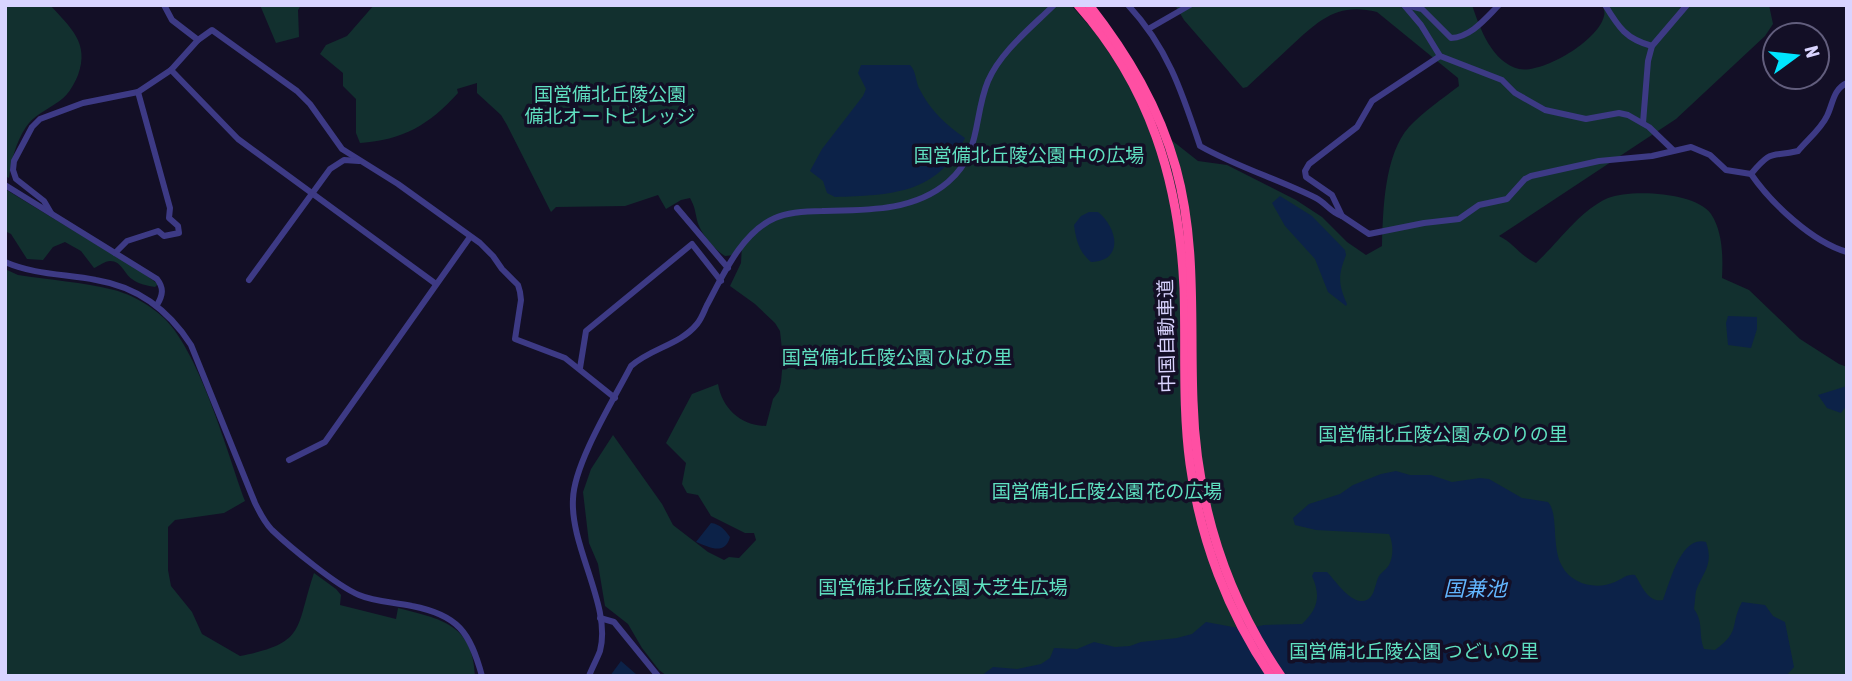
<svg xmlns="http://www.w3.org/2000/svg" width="1852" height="681" viewBox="0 0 1852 681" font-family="'Asap Condensed','Noto Sans JP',sans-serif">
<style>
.green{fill:#12302f}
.water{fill:#0c2248}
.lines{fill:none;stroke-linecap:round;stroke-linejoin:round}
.minor{stroke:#3d3a85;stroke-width:6}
.highway{stroke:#ff4fa3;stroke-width:9}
.labels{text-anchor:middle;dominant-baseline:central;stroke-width:7;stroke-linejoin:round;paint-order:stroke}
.park-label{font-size:19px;fill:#5fe0c0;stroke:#130f26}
.street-label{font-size:19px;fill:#d9d4ff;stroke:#130f26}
.water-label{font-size:21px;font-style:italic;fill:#62b6ff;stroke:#130f26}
</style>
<rect width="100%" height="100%" fill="#130f26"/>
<!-- green -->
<g class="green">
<path d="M5,5h45c20,22 40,38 28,70 -5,12 -11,22 -23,29 -10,7 -22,12 -29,23 -10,15 -15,34 -17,51l-4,-2z"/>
<path d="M260,5h41l-3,5 1,27 -23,6z"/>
<path d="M374,5h697l28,32 29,45 18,38 52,41 29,4 69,35 26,17 25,25 19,13 16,-9c1,-35 2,-91 27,-119 15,-16 33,-28 50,-41l-1,-8 -81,-66c-39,-10 -58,8 -86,34 -14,13 -29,27 -44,41l-4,1 -59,-68 -9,-15h297c8,24 20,57 47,64 24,5 80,-29 85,-53 1,-3 0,-7 -1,-11h166l4,19 -8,12 -89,83 -177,117c16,8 21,20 37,27 23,-21 43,-52 72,-65 23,-9 88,-6 103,16 12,18 12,44 11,64l27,12 51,49 39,25 8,3v309h-1180l-8,-6 -17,-22 -14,-24 -23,-18 -7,-42 -9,-21 -6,-51 8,-23 22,-34 49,69 11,21 35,27 16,8 5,-3 10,1 17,-18 -2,-7h-9l-34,-17 -13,-21 -11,-2 -5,-9 4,-21 -20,-20 26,-49 26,-10c4,24 23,42 48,42l7,-27 6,-8 2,-9 2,-23 -3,-28 -5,-8 -20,-19 -25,-18 11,-23 1,-19 -8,11 -9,1c-11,-7 -25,-23 -28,-36 -2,-9 -2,-13 -7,-22l-9,2 -15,9 -8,-14 -33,11 -69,1 -5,5 -44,-87 -6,-10 -24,-22v-10l-20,6 1,4c-29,32 -55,47 -98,50l-4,-10v-34l-13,-13v-13l-23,-19 6,-9 21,-9z"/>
<path d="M5,189l135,82 18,13 -3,3c-7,-1 -17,-3 -23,-8 -8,-5 -10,-18 -22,-18 -5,0 -11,5 -16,7l-13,-17 -16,-9 -12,5 -10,13 -16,-1 -16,-25 -6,-3z"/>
<path d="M5,269l13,6c31,5 65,7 96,15 17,4 39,17 51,29 36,37 62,133 80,182l-21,12 -49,7 -7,7v43l3,16 21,26 10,22 38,22c67,-13 55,-27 74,-83l22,16 5,6 -1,10 56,14 2,-11c43,11 75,16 77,68h-470z"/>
</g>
<!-- water -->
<g class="water">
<path d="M861,65h49c7,7 5,17 10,25 10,20 27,36 45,48 -28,57 -75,57 -130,59l-8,-4 -4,-12 -13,-10 12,-22 41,-53 3,-7 -8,-16z"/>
<path d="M1280,196l32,20 33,34 1,5c-8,21 -8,28 1,49l-1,2 -18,-14 -13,-33 -30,-33 -13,-23z"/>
<path d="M1089,212h9c19,15 27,49 -7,50 -12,-10 -15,-22 -17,-37l7,-9z"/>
<path d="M1728,316l29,1v12l-6,19 -23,-3 -2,-22z"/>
<path d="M1847,386v19l-6,8 -14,-5 -9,-13z"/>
<path d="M1396,471l14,4h21l21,7 28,-4 9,1 33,19 26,4c11,12 3,45 14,64 10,19 35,24 53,16 8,-3 11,-8 20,-7 7,11 13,28 28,25 7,-18 18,-65 43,-58 8,23 -3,30 -10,49 -1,5 -1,12 -2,18 10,14 4,24 10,40l11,1c27,-20 14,-24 27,-48l23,3 8,11 12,6 9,45 -8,9h-805l12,-9 24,2 24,-5 9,-6 4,-10 23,1 17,-7 21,5 15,-1 11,-4 36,-4 15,-4 14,-12 38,7 20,-4 38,-1c16,-15 19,-28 10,-48l2,-4h13c8,8 20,27 33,29 14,1 14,-13 18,-23 2,-5 8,-8 11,-13 5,-9 4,-23 0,-31l-73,-4 -21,-5 -2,-7 16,-14 31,-10 13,-9 28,-11z"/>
<path d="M711,523c9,1 14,7 19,14 -5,19 -21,10 -34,5z"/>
<path d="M621,661l16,14 1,1h-28z"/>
</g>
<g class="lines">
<!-- minor -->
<g class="minor">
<path d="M164,5l8,15 26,20"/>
<path d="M1128,5c40,43 54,87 72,141 37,21 78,33 116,52 10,5 15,15 26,18l-10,-21 -26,-18 -1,-6 4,-7 48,-37 15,-26 68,-45"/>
<path d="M1404,5l17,20 19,31 62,24 13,13 30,17 41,9 33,-6 9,2 21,12 24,23"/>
<path d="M1406,5l16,4 29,29c20,-1 34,-19 48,-33"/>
<path d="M1605,5c14,23 21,34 47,41"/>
<path d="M1150,28l40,-23"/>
<path d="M171,70l67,69 198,145"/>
<path d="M1643,123l5,-62 4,-15 35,-41"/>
<path d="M1751,174c22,-26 19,-16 47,-23 9,-11 23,-22 29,-35 6,-12 6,-27 20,-33"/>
<path d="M1751,174c20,29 61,68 96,78"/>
<path d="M5,185l152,94c7,9 6,16 0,26"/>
<path d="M677,208l51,60"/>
<path d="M51,213l-7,-12 -28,-22 -3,-9 1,-9 18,-34 8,-8 43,-16 55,-11 33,-22 27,-30 14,-10 85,61 13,13 32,45 56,35 82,59 13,13 9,13 16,16 2,7 1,8 -6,39 50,19 50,40"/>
<path d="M1342,216l27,18 55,-11 35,-4 20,-14 28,-6 18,-20 6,-3 68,-15 53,-5 39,-9 19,8 16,15 25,4"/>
<path d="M115,253l12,-12 31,-10 6,5 15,-3 -1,-7 -9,-8 1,-10 -32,-116"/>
<path d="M5,262c30,13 60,12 91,18 42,7 72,29 95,65l64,158c5,10 9,19 17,27 18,17 65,56 87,65 16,7 35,7 53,11 46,9 58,26 70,70"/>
<path d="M249,280l81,-111 14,-9 15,1"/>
<path d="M580,368l6,-37 106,-87 29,37"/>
<path d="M289,460l36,-18 145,-205"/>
<path d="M600,618l14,4 44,54"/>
<path d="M589,676c3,-8 8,-17 11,-25 12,-44 -30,-104 -27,-152 1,-36 41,-100 58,-133 20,-18 49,-21 66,-42 5,-6 7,-13 10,-19 16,-30 35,-73 68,-87 14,-6 31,-7 47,-7 43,-1 91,1 126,-29 34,-29 25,-65 40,-101 13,-30 44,-54 66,-76"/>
</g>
<!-- highway -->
<g class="highway">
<path d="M1078,5c72,81 101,176 106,283 2,59 -2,117 6,176 10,75 38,149 81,212"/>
<path d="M1089,5c39,50 70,102 87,163 21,76 14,155 17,233 3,99 32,193 88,275"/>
</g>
</g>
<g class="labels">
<!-- park labels -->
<g class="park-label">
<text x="610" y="94">国営備北丘陵公園<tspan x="610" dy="22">備北オートビレッジ</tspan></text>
<text x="1029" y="155">国営備北丘陵公園 中の広場</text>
<text x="897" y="357">国営備北丘陵公園 ひばの里</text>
<text x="1443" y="434">国営備北丘陵公園 みのりの里</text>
<text x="1107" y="491">国営備北丘陵公園 花の広場</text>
<text x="943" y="587">国営備北丘陵公園 大芝生広場</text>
<text x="1414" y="651">国営備北丘陵公園 つどいの里</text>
</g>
<!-- street labels -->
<g class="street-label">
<text transform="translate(1166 336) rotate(-91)">中国自動車道</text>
</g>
<!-- water labels -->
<g class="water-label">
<text x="1475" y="588">国兼池</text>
</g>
</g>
<!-- border -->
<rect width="1852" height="681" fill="none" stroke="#d9d4ff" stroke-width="14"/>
<!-- north arrow -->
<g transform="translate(1796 56) rotate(75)"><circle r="33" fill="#130f26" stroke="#625e7d" stroke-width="2"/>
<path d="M0-5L12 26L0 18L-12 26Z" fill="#00e5ff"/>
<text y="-10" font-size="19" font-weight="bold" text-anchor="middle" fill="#d9d4ff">N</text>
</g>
</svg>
